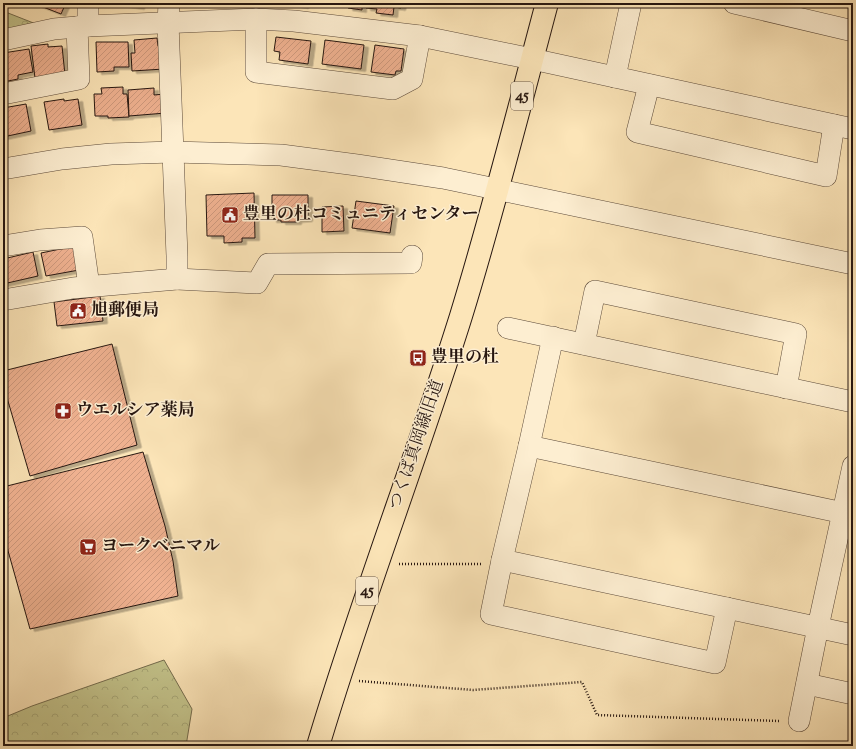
<svg xmlns="http://www.w3.org/2000/svg" width="856" height="749" viewBox="0 0 856 749" font-family="'Sorts Mill Goudy','Noto Serif JP',serif">
<style>
.forest{fill:url(#forest-crowns);stroke:#746c4e}
.building{fill:url(#building-hatch);stroke:#261610;filter:url(#shadow)}
.lines{fill:none;stroke-linecap:round;stroke-linejoin:round}
.minor-casing{stroke:#5c4a3a;stroke-width:22}
.major-casing{stroke:#261610;stroke-width:24}
.path{stroke:#261610;stroke-width:2.5;stroke-dasharray:1 2;stroke-linecap:butt}
.minor{stroke:#fdeed1;stroke-width:21}
.major{stroke:#fce5b8;stroke-width:22}
.labels{text-anchor:middle;dominant-baseline:central;stroke-width:3;stroke-linejoin:round;paint-order:stroke}
.shield{fill:#fdeed1;stroke:#66574a;stroke-width:1}
.shield-label{font-size:16px;font-weight:bold;fill:#261610}
.poi-label{font-size:17px;font-weight:bold;fill:#261610;stroke:#fdeed1;text-anchor:start}
.street-label{font-size:17px;fill:#261610;stroke:#fdeed1}
</style>
<defs>
<pattern id="forest-crowns" width="20" height="18" patternUnits="userSpaceOnUse"><rect width="20" height="18" fill="#c3c38b"/><path d="M2 6a3 3 0 1 1 6 0M12 15a3 3 0 1 1 6 0" fill="none" stroke="#a7a777"/></pattern>
<pattern id="building-hatch" width="6" height="6" patternUnits="userSpaceOnUse"><rect width="6" height="6" fill="#efb190"/><path d="M-1 1l2-2M0 6l6-6M5 7l2-2" fill="none" stroke="#cd987b"/></pattern>
<filter id="shadow"><feDropShadow dx="4.5" dy="2.5" stdDeviation="0" flood-color="#0004"/></filter>
</defs>
<rect width="100%" height="100%" fill="#fce5b8"/>
<filter id="stains"><feTurbulence type="fractalNoise" baseFrequency=".005" numOctaves="4"/><feColorMatrix values="0 0 0 0 .2 0 0 0 0 .09 0 0 0 0 .02 0 0 0 .5 -.17"/></filter>
<radialGradient id="worn" r=".72"><stop offset=".6" stop-color="#630" stop-opacity="0"/><stop offset="1" stop-color="#630" stop-opacity=".3"/></radialGradient>
<!-- forest -->
<g class="forest">
<path d="M3,11l33,13 -33,7z"/>
<path d="M164,660l28,49 -6,37h-183v-28l29,-12z"/>
</g>
<!-- building -->
<g class="building">
<path d="M33,3h33l-5,11z"/>
<path d="M114,3h26v4z"/>
<path d="M286,3h19l-1,3z"/>
<path d="M349,3h13v7l-14,-2z"/>
<path d="M366,3h36l-1,5 -7,-1 -1,8 -17,-2 1,-4 -11,-1z"/>
<path d="M276,37l35,4 -3,23 -29,-4 1,-8 -6,-1z"/>
<path d="M157,38l1,8 5,-1 1,24 -32,2 -1,-18h4l-1,-13z"/>
<path d="M325,40l39,5 -3,24 -39,-5z"/>
<path d="M96,42h32l1,25h-15v4l-17,1z"/>
<path d="M48,44v3l14,-1 3,29 -30,3 -4,-32z"/>
<path d="M375,45l29,4 -3,22h-5l-1,4 -24,-3z"/>
<path d="M29,49l4,23 -15,3v4l-15,3v-29z"/>
<path d="M123,87v7h4l2,23 -21,1v-2h-13l-1,-22h8l-1,-6z"/>
<path d="M154,88v7l11,-1 1,19 -37,3 -1,-26z"/>
<path d="M64,99v2l14,-2 4,26 -33,5 -5,-28z"/>
<path d="M26,104l5,27 -28,6v-29z"/>
<path d="M254,193l1,45h-13v4l-18,1v-7h-17l-1,-41z"/>
<path d="M272,195h36v24l-11,1v2h-16v-2h-9z"/>
<path d="M356,201l38,5 -4,27 -38,-5z"/>
<path d="M343,206l1,25 -22,1v-25z"/>
<path d="M75,246l4,24 -33,6 -5,-23z"/>
<path d="M33,252l5,24 -35,8v-25z"/>
<path d="M100,296l3,25 -46,5 -3,-24z"/>
<path d="M112,344l25,101 -107,31 -25,-85h-2v-20z"/>
<path d="M143,452l22,74 8,35 5,35 -148,33 -27,-96v-46z"/>
</g>
<g class="lines">
<defs>
<g id="minor">
<path d="M734,3l119,28"/>
<path d="M256,19v53l137,17 19,-10 8,-43"/>
<path d="M88,26v-23"/>
<path d="M3,40l51,-11 34,-3 168,-7 38,2 126,15 112,23 321,70"/>
<path d="M615,77l16,-74"/>
<path d="M649,85l-12,47 189,44 8,-51"/>
<path d="M3,94l76,-15 -2,-52"/>
<path d="M3,169l59,-10 49,-5 61,-2 109,3 76,10 86,13 410,86"/>
<path d="M3,246l37,-6 42,-3 7,49"/>
<path d="M177,279l80,4 11,-19 143,-1 1,-7"/>
<path d="M3,300l70,-12 104,-9v-23l-9,-233 1,-20"/>
<path d="M508,328l345,74"/>
<path d="M553,337l-24,109 -27,114 351,75"/>
<path d="M584,344l11,-53 201,43 -10,54"/>
<path d="M529,446l324,69"/>
<path d="M502,560l-11,54 224,49 12,-55"/>
<path d="M807,684l46,10"/>
<path d="M799,721l19,-94 35,-161"/>
</g>
<path id="major" d="M318,746c43,-145 98,-286 143,-430 32,-104 58,-208 86,-313"/>
</defs>
<!-- minor casing -->
<use href="#minor" class="minor-casing"/>
<!-- major casing -->
<use href="#major" class="major-casing"/>
<!-- path -->
<g class="path">
<path d="M399,564h83"/>
<path d="M359,681l114,9 109,-8 15,33 182,6"/>
<path d="M798,746v-6"/>
</g>
<!-- minor -->
<use href="#minor" class="minor"/>
<!-- major -->
<use href="#major" class="major"/>
</g>
<!-- icons -->
<defs>
<symbol id="civic-square" viewBox="-11 -11 22 22"><rect x="-9" y="-9" width="18" height="18" rx="4" fill="#8f2418" stroke="#fdeed1"/><path d="M-.6-6.5H3V-4.5H.6V-3L4-1V1h2V6H-6V1h2V-1L-.6-3ZM-1.2 2.5V6h2.4V2.5Z" fill="#fff"/></symbol>
<symbol id="bus-square" viewBox="-11 -11 22 22"><rect x="-9" y="-9" width="18" height="18" rx="4" fill="#8f2418" stroke="#fdeed1"/><path d="M-5-6H5V4H4V6H2V4H-2V6H-4V4H-5ZM-3.5-4V0h7V-4ZM-3.5 1.2v1.5H-2V1.2ZM2 1.2v1.5H3.5V1.2Z" fill="#fff"/></symbol>
<symbol id="pharmacy-square" viewBox="-11 -11 22 22"><rect x="-9" y="-9" width="18" height="18" rx="4" fill="#8f2418" stroke="#fdeed1"/><path d="M-2-6h4v4h4v4h-4v4h-4v-4h-4v-4h4Z" fill="#fff"/></symbol>
<symbol id="supermarket-square" viewBox="-11 -11 22 22"><rect x="-9" y="-9" width="18" height="18" rx="4" fill="#8f2418" stroke="#fdeed1"/><path d="M-6-5.5h2.5l.6 2H6L4.5 2H-2.5L-4.4-4H-6ZM-1.5 3.2a1.3 1.3 0 1 0 .1 0ZM3 3.2a1.3 1.3 0 1 0 .1 0Z" fill="#fff"/></symbol>
</defs>
<g fill-rule="evenodd">
<use href="#civic-square" x="220" y="205" width="20" height="20"/>
<use href="#civic-square" x="68" y="301" width="20" height="20"/>
<use href="#bus-square" x="408" y="348" width="20" height="20"/>
<use href="#pharmacy-square" x="53" y="401" width="20" height="20"/>
<use href="#supermarket-square" x="78" y="537" width="20" height="20"/>
</g>
<g class="labels">
<!-- shield labels -->
<g class="shield">
<rect x="511" y="82" width="22" height="28" rx="3"/>
<rect x="356" y="577" width="22" height="28" rx="3"/>
</g>
<g class="shield-label">
<text x="522" y="96">45</text>
<text x="367" y="591">45</text>
</g>
<!-- poi labels -->
<g class="poi-label">
<text x="243" y="215">豊里の杜コミュニティセンター</text>
<text x="91" y="311">旭郵便局</text>
<text x="431" y="358">豊里の杜</text>
<text x="76" y="411">ウエルシア薬局</text>
<text x="101" y="547">ヨークベニマル</text>
</g>
<!-- street labels -->
<g class="street-label">
<text transform="translate(417 445) rotate(-71)">つくば真岡線旧道</text>
</g>
</g>
<!-- margin -->
<rect width="856" height="749" fill="none" stroke="#fce5b8" stroke-width="16"/>
<rect x="4" y="4" width="848" height="741" fill="none" stroke="#261610" stroke-width="2"/>
<rect x="8" y="8" width="840" height="733" fill="none" stroke="#261610"/>
<rect width="100%" height="100%" filter="url(#stains)"/>
<rect width="100%" height="100%" fill="url(#worn)"/>
</svg>
